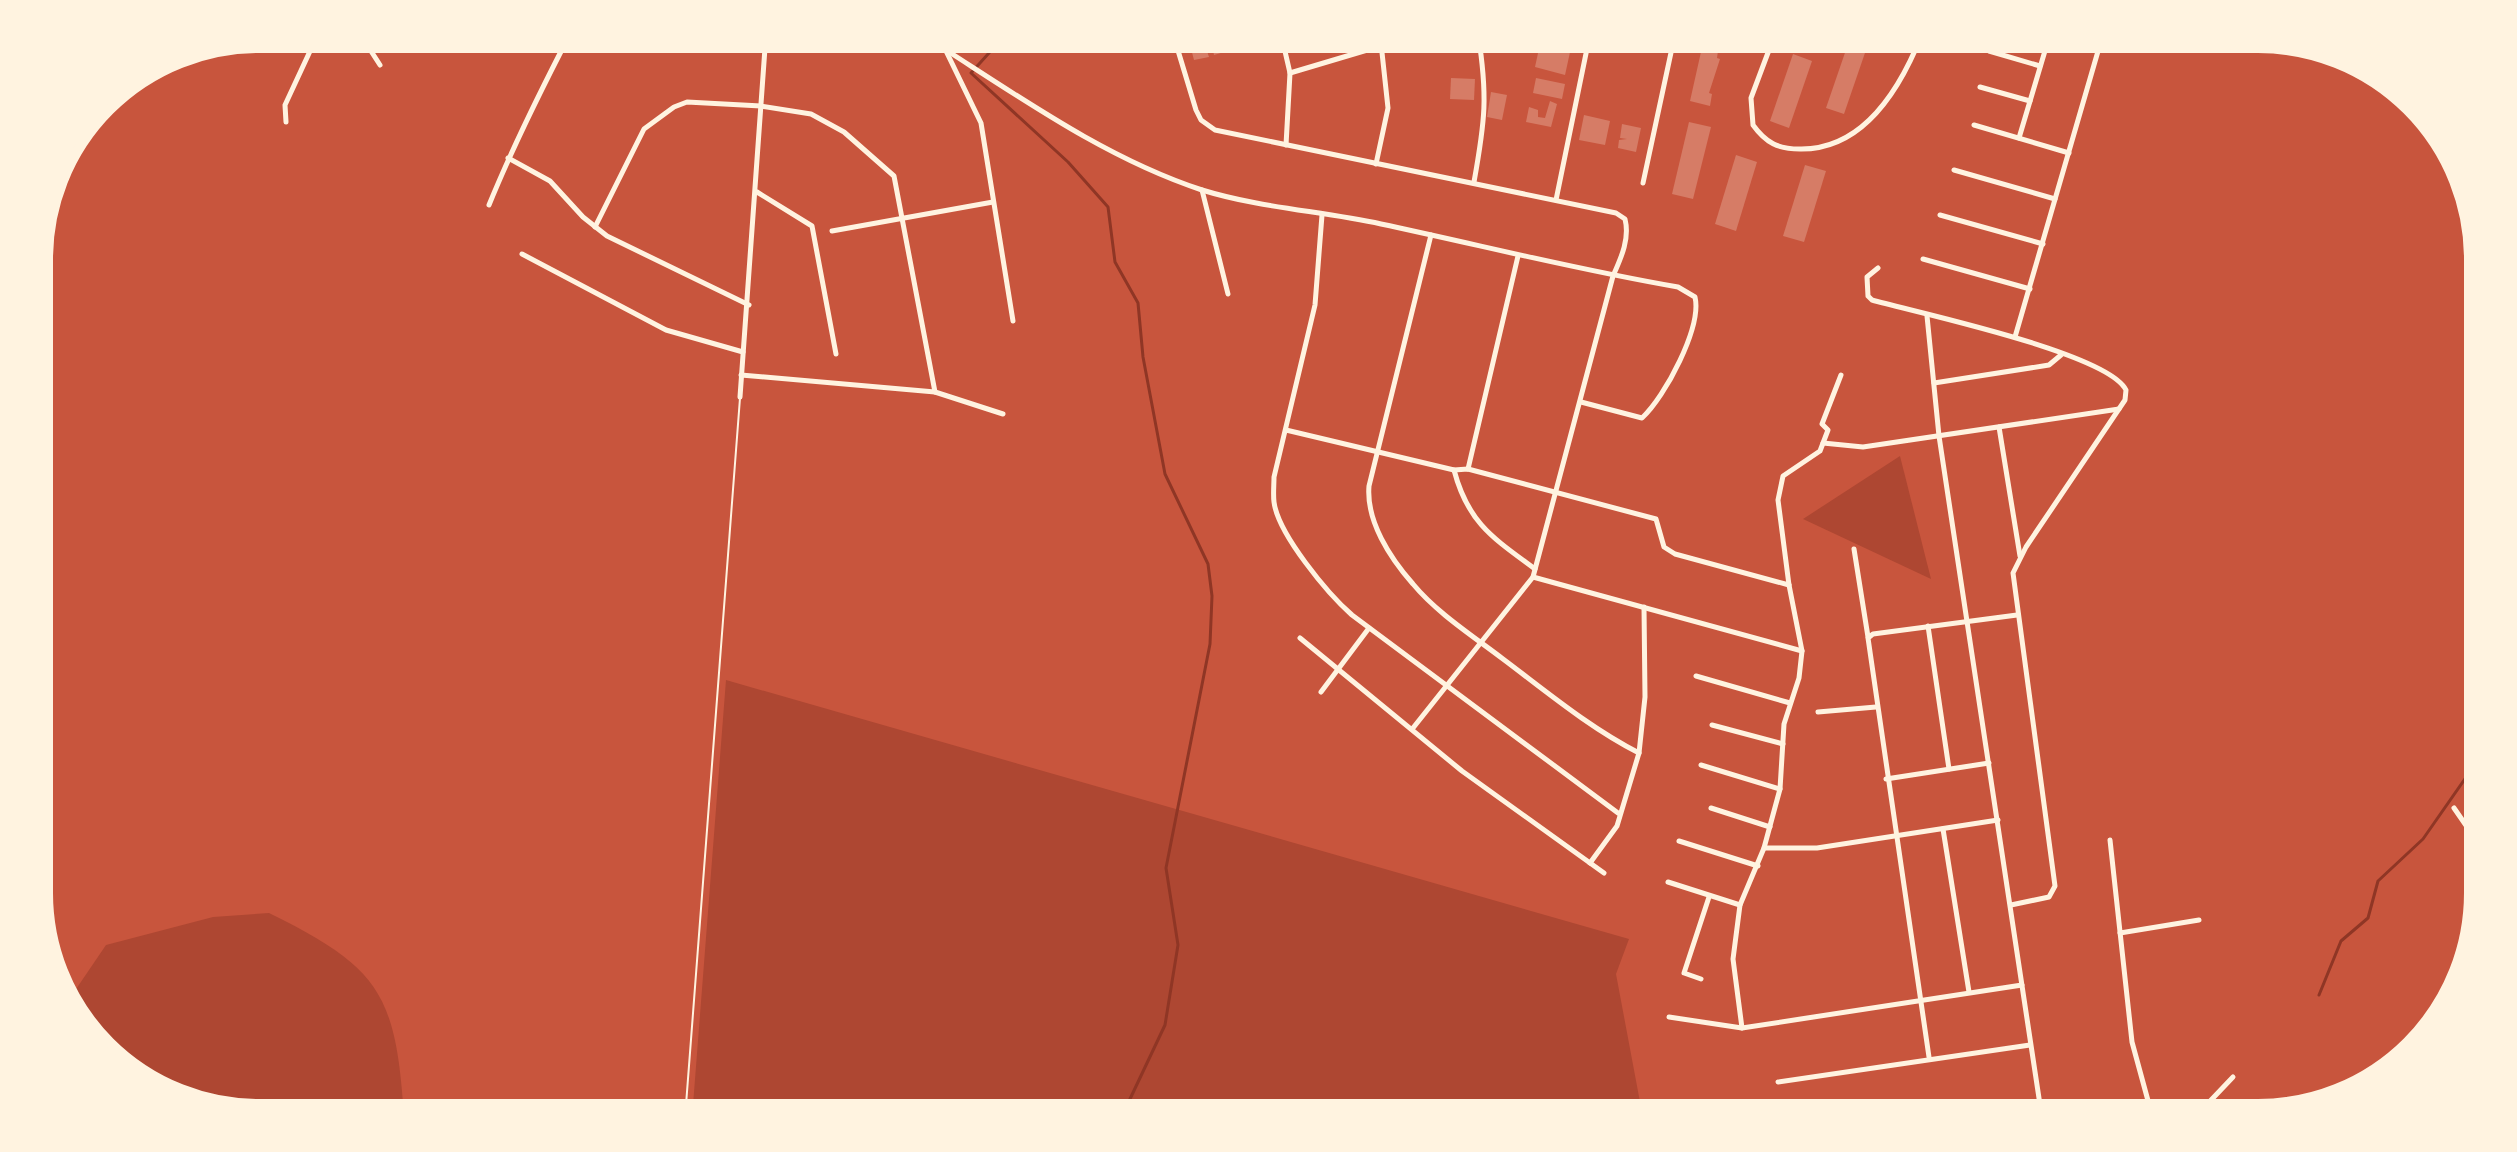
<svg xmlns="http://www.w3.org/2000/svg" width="2517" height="1152" viewBox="0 0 2517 1152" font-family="Cabin,sans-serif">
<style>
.green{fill:#ae4732}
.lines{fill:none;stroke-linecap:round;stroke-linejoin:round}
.stream{stroke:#8f3625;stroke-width:3}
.building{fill:#d67c66}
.service{stroke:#fff3e0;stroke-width:2}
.minor{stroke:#fff3e0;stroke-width:5}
.rim{fill:none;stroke:#fff3e0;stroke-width:10}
</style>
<rect width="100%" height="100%" fill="#c8553d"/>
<!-- green -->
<g class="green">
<path d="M1900,456l31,123 -128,-60z"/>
<path d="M726,680l903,259 -13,35 27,144h-951z"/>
<path d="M269,913c112,55 127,82 135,205h-145l-86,-17 -92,-71 -11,-32 36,-53 107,-28z"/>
</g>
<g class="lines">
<!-- stream -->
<g class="stream">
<path d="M1006,34l-35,39 97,89 40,45 7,55 23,41 5,54 22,117 43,90 4,32 -2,48 -44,224 12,77 -13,80 -44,93"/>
<path d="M2319,995l22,-54 27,-23 10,-37 45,-42 60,-86"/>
</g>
</g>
<!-- building -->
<g class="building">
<path d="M1124,34h18l3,13 -16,5z"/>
<path d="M1226,34l5,16 -17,5 -2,-9 -6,2 3,9 -15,3 -5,-19 15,-3 1,5 6,-1 -2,-7z"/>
<path d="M1705,34h20l-3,17h-4l-1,7 3,1 -11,34 3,1 -2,12 -20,-5z"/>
<path d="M1738,34h20v8l-20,-2z"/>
<path d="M1878,34h26l-3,8z"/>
<path d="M1467,35l3,12 -25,6 -3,-12z"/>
<path d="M1849,41l18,6 -23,67 -18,-6z"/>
<path d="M1572,43l-7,32 -30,-8 5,-23z"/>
<path d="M1793,54l19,7 -23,67 -19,-7z"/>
<path d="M1451,78l24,1 -1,21 -24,-1z"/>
<path d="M1536,78l29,6 -3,15 -29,-6z"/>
<path d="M1491,92l16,3 -5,25 -15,-3z"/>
<path d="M1550,101l7,3 -6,23 -25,-5 3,-15 9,3v7l7,1z"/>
<path d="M1584,115l26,6 -5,24 -26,-5z"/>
<path d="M1689,122l22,5 -18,72 -21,-5z"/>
<path d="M1622,124l19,4 -5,24 -18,-4 1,-8 8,-1 -7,-1z"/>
<path d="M1736,155l21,7 -21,69 -21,-7z"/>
<path d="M1805,165l21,6 -22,71 -21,-6z"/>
</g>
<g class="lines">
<!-- service -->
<path class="service" d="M685,1118l55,-720"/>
<!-- minor -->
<g class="minor">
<path d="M360,34l20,31"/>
<path d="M537,34l26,16"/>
<path d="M921,34c89,56 180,123 281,156 58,18 120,21 179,34 99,21 197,46 297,63l17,10c7,30 -30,100 -53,121l-61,-16"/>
<path d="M1173,34l23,76 5,10 14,10 401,83 9,6c5,20 -4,39 -12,57l-80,301 -120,151"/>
<path d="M1281,34l9,39 -4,72"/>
<path d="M1775,34l-24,64 2,27c13,18 25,24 47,24 65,1 101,-62 122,-115"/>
<path d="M2059,34l41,11"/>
<path d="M946,51l35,72 32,198"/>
<path d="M1989,51l51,15"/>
<path d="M1290,73l131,-39"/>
<path d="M1980,87l50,14"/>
<path d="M286,122l-1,-17 33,-71"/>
<path d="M1974,125l95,28"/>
<path d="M2019,138l31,-104"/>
<path d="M508,158l42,23 33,36 24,19 142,69"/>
<path d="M1376,164l12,-56 -8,-74"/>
<path d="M1954,170l101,29"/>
<path d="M1474,182c11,-61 14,-86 4,-148"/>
<path d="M1643,183l32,-149"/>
<path d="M1202,190l26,104"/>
<path d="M757,192l55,34 24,128"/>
<path d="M1556,200l34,-166"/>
<path d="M489,205c24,-59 52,-115 81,-171"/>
<path d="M1322,215l-7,90 -41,172c0,8 -1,17 0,25 4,32 54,92 78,113l266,198"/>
<path d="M1940,215l103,29"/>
<path d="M595,227l49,-98 30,-22 13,-5 74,4 50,8 33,18 50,44 41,216 68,22"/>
<path d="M832,231l161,-29"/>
<path d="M1431,235l-62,251c-3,35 21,72 44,98 24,29 60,52 90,75 44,33 87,69 136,94"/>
<path d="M522,254l144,76 77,22"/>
<path d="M1923,259l107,30"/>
<path d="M1878,268l-11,9 1,19 4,4c46,13 236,53 254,90l-1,10 -99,147 -13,26 42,313 -6,11 -38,8"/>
<path d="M1927,316l12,120 103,682"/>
<path d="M2015,337l88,-303"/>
<path d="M741,375l194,17"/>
<path d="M1934,383l115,-18 12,-10"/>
<path d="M740,397l26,-363"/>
<path d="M1999,427l21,129"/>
<path d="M1286,430l168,40 14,-1 188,50 8,28 11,7 114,31"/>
<path d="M1823,443l40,4 256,-38"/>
<path d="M1468,469l50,-213"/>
<path d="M1454,470c14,53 39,68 81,99"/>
<path d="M1854,549l14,88"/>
<path d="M1533,577l269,74"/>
<path d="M1928,626l21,143"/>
<path d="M1300,638l162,133 142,102"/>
<path d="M1696,676l94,27"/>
<path d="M1321,692l48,-64"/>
<path d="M1818,712l58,-5"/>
<path d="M1712,725l71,19"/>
<path d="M1701,765l79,24"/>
<path d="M1886,779l103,-16"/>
<path d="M1711,808l59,19"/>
<path d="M2454,808l29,42"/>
<path d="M1943,829l26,163"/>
<path d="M2110,840l22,202 18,66"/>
<path d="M1679,841l79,25"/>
<path d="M1764,848h53l181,-28"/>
<path d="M1590,863l27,-37 22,-73 6,-56 -1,-90"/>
<path d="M1668,882l72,23"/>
<path d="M2120,933l79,-13"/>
<path d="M1701,979l-17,-6 25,-76"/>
<path d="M1669,1017l73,11 280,-43"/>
<path d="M1742,1028l-9,-69 7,-54 24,-57 16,-59 4,-65 15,-46 3,-27 -13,-66 -11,-85 5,-24 37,-25 8,-21 -6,-6 19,-49"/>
<path d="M1929,1057l-61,-419 5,-4 144,-19"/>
<path d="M1778,1082l252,-37"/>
<path d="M2125,1118l25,-10 7,10"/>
<path d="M2194,1118l39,-41"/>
</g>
</g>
<!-- crop -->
<path d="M0 0H2517V1152H0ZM259 48H2258A211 211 0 0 1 2469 259V893A211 211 0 0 1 2258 1104H259A211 211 0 0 1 48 893V259A211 211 0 0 1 259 48Z" fill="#fff3e0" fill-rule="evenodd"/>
<path class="rim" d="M259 48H2258A211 211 0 0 1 2469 259V893A211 211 0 0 1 2258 1104H259A211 211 0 0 1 48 893V259A211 211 0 0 1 259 48Z"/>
</svg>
